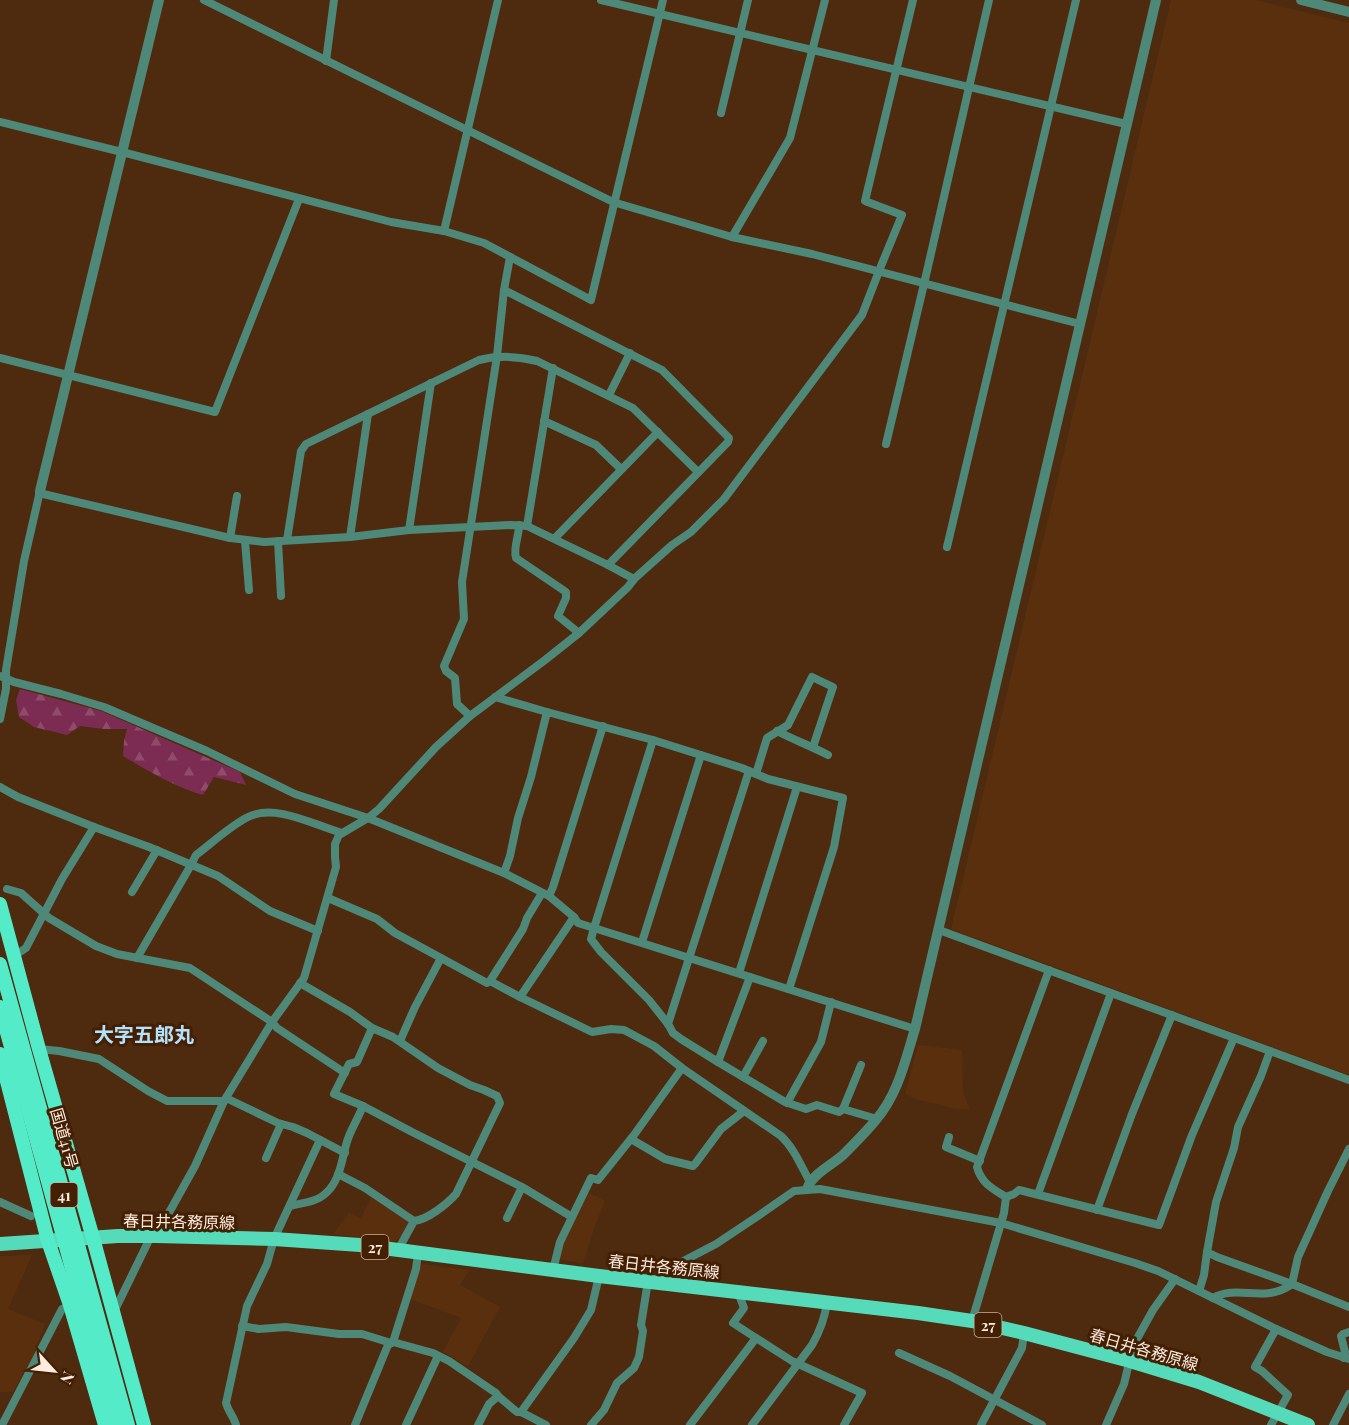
<svg xmlns="http://www.w3.org/2000/svg" width="1349" height="1425" viewBox="0 0 1349 1425" font-family="'Playfair Display','Noto Sans JP',serif">
<style>
.built{fill:#5a2f0e}
.forest{fill:url(#forest-firs)}
.lines{fill:none;stroke-linecap:round;stroke-linejoin:round}
.minor{stroke:#4e8878;stroke-width:8}
.tertiary{stroke:#4e8878;stroke-width:10}
.primary{stroke:#55dbba;stroke-width:14}
.trunk{stroke:#54ecc8;stroke-width:14}
.trunk-bridge{stroke:#54ecc8;stroke-width:14}
.labels{text-anchor:middle;dominant-baseline:central;stroke-width:6;stroke-linejoin:round;paint-order:stroke}
.shield{fill:#431f03;stroke:#c7ae9d;stroke-width:1.5}
.shield-label{font-size:15px;font-weight:bold;fill:#ffebdf}
.street-label{font-size:16px;fill:#ffebdf;stroke:#431f03}
.quarter-label{font-size:20px;font-weight:bold;fill:#b4e1fc;stroke:#431f03}
</style>
<defs>
<pattern id="forest-firs" width="22" height="20" patternUnits="userSpaceOnUse" patternTransform="scale(1.5)"><rect width="22" height="20" fill="#7c2c52"/><path d="M5 1l3.5 6h-7zM16 11l3.5 6h-7z" fill="#904b6a"/></pattern>
</defs>
<rect width="100%" height="100%" fill="#4e2a0e"/>
<!-- built -->
<g class="built">
<path d="M1171,0h84l94,23v1052l-398,-146z"/>
<path d="M918,1045l44,5 1,42 7,18 -14,-1 -40,-10 -11,-5z"/>
<path d="M587,1192l18,9 -10,25 -12,37 -25,-3 5,-17z"/>
<path d="M371,1197l38,25 -7,14 -8,6 -61,-8 16,-21 12,5z"/>
<path d="M32,1255l-24,54 37,15 -12,32 -20,36h-13v-136z"/>
<path d="M421,1264l48,6 -9,15 40,22 -32,59 -25,-14 18,-34 -51,-19z"/>
</g>
<!-- forest -->
<path class="forest" d="M20,689l81,22 139,61 6,13 -32,-8 -11,18c-28,-8 -55,-24 -80,-39l1,-15 3,-12h-23l-24,-3 -13,9 -33,-8 -15,-10 -3,-17z"/>
<g class="lines">
<!-- minor -->
<g class="minor">
<path d="M204,0l409,202 119,35 80,17 268,70"/>
<path d="M601,0l525,124"/>
<path d="M326,61l8,-61"/>
<path d="M721,113l27,-113"/>
<path d="M0,122l122,30 269,70 53,9 40,12 107,57 72,-300"/>
<path d="M444,231l54,-231"/>
<path d="M732,237l58,-99 35,-138"/>
<path d="M0,358l215,54 84,-213"/>
<path d="M609,395l21,-42"/>
<path d="M544,421l52,24 25,24"/>
<path d="M886,444l38,-160 65,-284"/>
<path d="M39,493l191,45 34,4 86,-5 59,-7 102,-5 16,1 81,39 120,-123 1,-4 -67,-68 -158,-80"/>
<path d="M519,525c0,12 -6,22 -3,33l50,34v6l-8,18 21,17"/>
<path d="M527,526l26,-158"/>
<path d="M409,530l22,-147"/>
<path d="M350,537l18,-123"/>
<path d="M230,538l7,-42"/>
<path d="M555,538l103,-106"/>
<path d="M287,540l14,-89 5,-7 173,-84c20,-5 38,-4 58,1l96,47 65,64"/>
<path d="M245,541l4,49"/>
<path d="M278,541l3,55"/>
<path d="M947,547l129,-547"/>
<path d="M608,565l26,14"/>
<path d="M0,676l14,6 47,12 43,13 103,44 88,43 73,24 136,55 45,23 25,21 4,6 16,5 -3,11 10,13 48,48 19,24 5,9 8,6 37,23 32,-85"/>
<path d="M495,697l52,15"/>
<path d="M470,716l-13,-12 -2,-26 -9,-7 -2,-5 20,-47 -2,-37 35,-226 7,-66 6,-33"/>
<path d="M0,719l6,-30v-19l18,-109 16,-70"/>
<path d="M777,731c17,9 34,15 51,24"/>
<path d="M653,740l-59,188 321,101"/>
<path d="M756,774l11,-36 21,-13 24,-48 21,10 -20,60"/>
<path d="M0,787l18,10 76,30 55,20 69,29 52,35 48,20"/>
<path d="M504,873l6,-17 8,-38 13,-41 16,-65 106,28 89,28 26,11 75,19 -9,49 -45,142"/>
<path d="M7,889l14,4 28,25 47,28 21,8 73,14 82,54 5,6 68,45"/>
<path d="M132,892l25,-42"/>
<path d="M549,896l4,-9 50,-161"/>
<path d="M328,898l49,21 18,14 92,50 3,-2 30,16 72,35 19,-3 13,1 30,16 28,22 99,68c13,12 20,30 29,46"/>
<path d="M939,930l410,150"/>
<path d="M642,942l59,-187"/>
<path d="M14,956l12,-8 36,-69 32,-52"/>
<path d="M137,958l54,-93 5,-10c16,-12 34,-29 52,-38 28,-14 68,9 94,16"/>
<path d="M739,973l58,-186"/>
<path d="M490,981l33,-52 4,-11 15,-25"/>
<path d="M300,983l50,29 22,16 21,9 45,31 32,17 14,5 13,6 3,7 -44,91c-9,10 -29,26 -42,27l-16,29"/>
<path d="M520,997l54,-80"/>
<path d="M668,1024l81,-253"/>
<path d="M372,1028l-15,34 -8,2 -15,30 29,12 49,26 110,55 50,30"/>
<path d="M400,1041l15,-34 26,-49"/>
<path d="M39,1049l20,2 40,8 49,32 19,10h57"/>
<path d="M718,1062l67,40 21,7 11,-4 22,7 4,-3 34,10"/>
<path d="M743,1077l20,-36"/>
<path d="M226,1098l52,25 15,4 14,6 38,20"/>
<path d="M787,1103l34,-61 10,-40"/>
<path d="M843,1109l18,-44"/>
<path d="M949,1137l-3,10 34,14"/>
<path d="M631,1139l34,20 28,7 2,-2 26,-35 23,-18"/>
<path d="M266,1158l15,-34"/>
<path d="M338,1174l27,14 49,33"/>
<path d="M1038,1194l73,-201"/>
<path d="M1006,1197l8,-3 5,-4 140,35 33,-90 42,-97"/>
<path d="M1006,1197c-13,-8 -25,-14 -29,-30l72,-197"/>
<path d="M0,1202l31,14"/>
<path d="M290,1206c12,-3 27,-4 36,-13 13,-11 16,-32 20,-48 3,-13 12,-26 17,-39"/>
<path d="M1097,1210l35,-96 40,-99"/>
<path d="M507,1218l15,-31"/>
<path d="M156,1236l39,-70 29,-65 48,-79 32,-44 32,-111 -1,-10v-13l4,-9 29,-17 11,-9 57,-62 34,-31 75,-56 34,-27 49,-46 6,-8 38,-34 19,-13 33,-33 138,-184 19,-49 21,-51 -37,-14 48,-201"/>
<path d="M1207,1252l9,-50 18,-54 4,-21 23,-51 9,-25"/>
<path d="M418,1253l-2,16 -23,73 40,11 16,8 47,32 2,3"/>
<path d="M553,1270l7,-28 31,-64 7,2 36,-45 48,-67"/>
<path d="M656,1282l10,-12 50,-26 42,-28 36,-25 26,-2 181,34 134,40 23,8 118,58 51,23 22,7"/>
<path d="M1199,1291l5,-16 3,-23 10,5 75,27 6,-27 30,-66 21,-42"/>
<path d="M738,1292l6,16 -11,15 23,15"/>
<path d="M1213,1298c25,-14 52,6 79,-14l57,23"/>
<path d="M113,1314l38,-78"/>
<path d="M972,1321l32,-108 2,-16"/>
<path d="M242,1326l17,3 27,-2 53,7h23l29,9"/>
<path d="M899,1353l51,23 92,49"/>
<path d="M1344,1358l1,-6 -4,-16 2,-2 6,-2"/>
<path d="M521,1412l53,-74 17,-28 8,-34"/>
<path d="M2,1425l60,-116 8,-4"/>
<path d="M236,1425c-2,-8 -8,-14 -10,-22l21,-97 20,-42 7,-25 46,-99"/>
<path d="M355,1425l33,-80 5,-3"/>
<path d="M406,1425l32,-69"/>
<path d="M478,1425l11,-21 9,-8 19,16h4l25,13"/>
<path d="M591,1425l13,-15 13,-27 17,-15 5,-11 4,-26 -2,-6 7,-44"/>
<path d="M690,1425l66,-87 36,23 70,32 -18,32"/>
<path d="M752,1425l60,-80c8,-14 13,-27 15,-43"/>
<path d="M981,1425l41,-77 2,-15"/>
<path d="M1106,1425l18,-41 9,-38 20,-36 22,-31"/>
<path d="M1271,1425l17,-30 -26,-24 -7,-4 21,-38"/>
<path d="M1333,1425l16,-31"/>
</g>
<!-- tertiary -->
<g class="tertiary">
<path d="M1301,0l48,12"/>
<path d="M40,491l119,-491"/>
<path d="M807,1189c5,-15 25,-24 36,-34 11,-11 22,-22 32,-34 23,-26 30,-60 40,-92l241,-1029"/>
</g>
<!-- primary -->
<path class="primary" d="M0,1244l118,-8h38l118,3 86,6 239,31 319,37 54,8 52,12 106,28 69,21 109,43"/>
<!-- trunk -->
<g class="trunk">
<path d="M0,904l39,145 54,189 51,187"/>
<path d="M0,1054l48,187 22,64 35,120"/>
</g>
<!-- trunk-bridge -->
<g class="trunk-bridge">
<path d="M0,964l128,461"/>
<path d="M0,1007l115,418"/>
</g>
</g>
<g class="labels">
<!-- shield labels -->
<g class="shield">
<rect x="50.5" y="1183" width="27" height="24" rx="4.5"/>
<rect x="361.5" y="1235" width="27" height="24" rx="4.5"/>
<rect x="974.5" y="1313" width="27" height="24" rx="4.5"/>
</g>
<g class="shield-label">
<text x="64" y="1195">41</text>
<text x="375" y="1247">27</text>
<text x="988" y="1325">27</text>
</g>
<!-- street labels -->
<g class="street-label">
<text transform="translate(65 1138) rotate(74)">国道41号</text>
<text transform="translate(179 1221) rotate(1)">春日井各務原線</text>
<text transform="translate(664 1266) rotate(6)">春日井各務原線</text>
<text transform="translate(1144 1349) rotate(16)">春日井各務原線</text>
</g>
<!-- quarter labels -->
<g class="quarter-label">
<text x="144" y="1033">大字五郎丸</text>
</g>
</g>
<!-- north arrow -->
<g transform="translate(54 1371) rotate(117)" stroke="#431f03" stroke-width="4.5" paint-order="stroke">
<path d="M0-4.5L10 22L0 15L-10 22Z" fill="#ffebdf"/>
<text y="-9" font-size="16" font-weight="bold" text-anchor="middle" fill="#ffebdf">N</text>
</g>
</svg>
